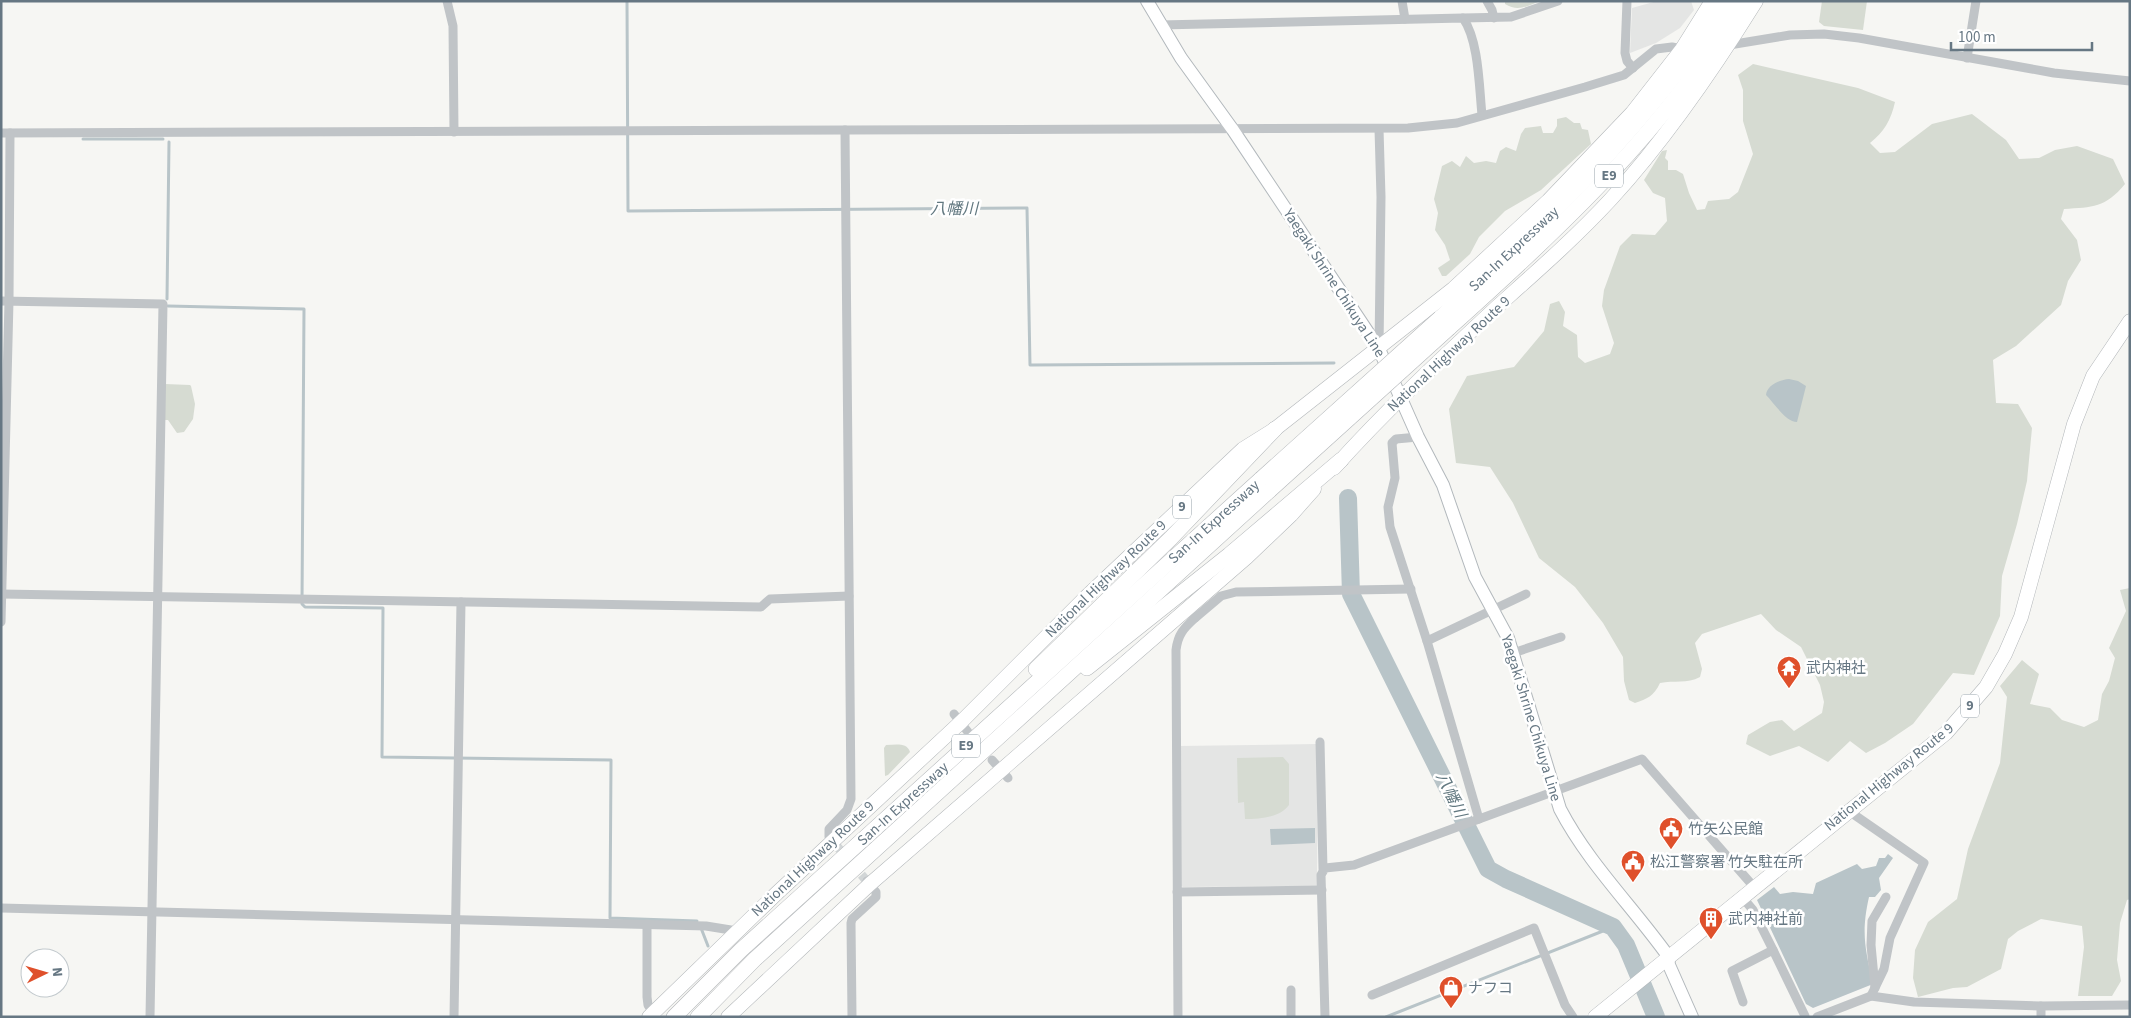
<svg xmlns="http://www.w3.org/2000/svg" width="2131" height="1018" viewBox="0 0 2131 1018" font-family="'Source Sans 3','Noto Sans JP',sans-serif">
<style>
.built{fill:#e4e5e4}
.green{fill:#d6dbd2}
.water{fill:#b8c4c8}
.lines{fill:none;stroke-linecap:round;stroke-linejoin:round}
.stream{stroke:#b8c4c8;stroke-width:3}
.river{stroke:#b8c4c8;stroke-width:18}
.minor-tunnel{stroke:#d2d6d7;stroke-width:9;stroke-dasharray:9 4.5;stroke-linecap:butt}
.secondary-casing{stroke:#b2b8bc;stroke-width:14}
.trunk-casing{stroke:#b3b7ba;stroke-width:15}
.motorway-casing{stroke:#b3b7ba;stroke-width:16}
.minor{stroke:#c0c4c7;stroke-width:9}
.secondary{stroke:#fff;stroke-width:12}
.trunk{stroke:#fff;stroke-width:14}
.motorway{stroke:#fff;stroke-width:15}
.motorway-bridge-casing{stroke:#b3b7ba;stroke-width:16;stroke-linecap:butt}
.motorway-bridge{stroke:#fff;stroke-width:15}
.labels{text-anchor:middle;dominant-baseline:central;stroke-width:5;stroke-linejoin:round;paint-order:stroke}
.shield{fill:#fff;stroke:#94a0a8;stroke-width:1}
.shield-label{font-size:14px;font-weight:bold;fill:#667783}
.street-label{font-size:15px;fill:#667783;stroke:#fff}
.poi-label{font-size:15px;fill:#667783;stroke:#fff;text-anchor:start}
.water-label{font-size:16px;font-style:italic;fill:#627880;stroke:#fff}
</style>
<rect width="100%" height="100%" fill="#f6f6f3"/>
<!-- built -->
<g class="built">
<path d="M1657,1h34l3,9 -14,18 -24,15 -26,10 2,-45z"/>
<path d="M1316,744l2,2 -1,140 -134,1 -2,-1 -2,-140z"/>
</g>
<!-- green -->
<g class="green">
<path d="M1505,1h35c-12,5 -22,11 -35,3z"/>
<path d="M1822,1h45l-4,29 -39,-4 -5,-4z"/>
<path d="M1753,64l105,24 37,14c-4,18 -11,30 -25,41l10,10 15,-1 37,-28 40,-10 34,26 13,19 20,-1 16,-8 22,-4 36,13 12,25c-20,24 -32,23 -61,25l-3,10 16,21 4,20 -13,21 -7,24 -45,41 -23,14 3,43 22,1 14,24 -5,53 -10,43 -15,52 -2,40 -26,59 -21,-2 -40,51 -28,19 -19,10 -16,-12 -22,21 -29,-16 -29,10 -24,-12 2,-9 22,-13 12,-2 12,11 28,-18 2,-11 -4,-17 -19,-38 -25,-17 -15,-16 -59,20 -7,9 7,26 -2,8c-13,7 -26,3 -40,6 -6,13 -13,16 -25,20l-6,-3 -5,-19 -1,-24 -20,-34 -28,-36 -36,-29 -26,-55 -23,-36 -34,-4 -7,-54 18,-33 47,-9 30,-36 6,-27 9,-3 6,11 -2,14 14,9 1,22 7,6 25,-9 4,-11 -12,-37 2,-16 16,-44 12,-12 23,1 12,-14 -2,-23 -12,-5 -9,-13 18,-29 5,-1 -2,8 3,3v9h8l7,4 6,19 8,17 8,-1 3,-8 21,-2 9,-7 15,-38 -10,-33v-31l-5,-15z"/>
<path d="M1566,117l8,6h6l2,6 6,1 3,14 -50,46 -36,21 -26,26 -9,17 -24,22h-4l-4,-8 12,-8 -5,-15 -10,-15 3,-17 -4,-14 8,-33 10,-5 8,6 6,-11 8,7 12,-2 10,2 4,-12 6,-4 10,4 5,-17 4,-6 16,-2 2,7h10l4,-7v-7z"/>
<path d="M165,384l25,1 1,1 4,18 -2,15 -9,13 -7,1 -9,-13h-3z"/>
<path d="M2130,588v311l-3,1 -7,23 -3,37 4,21 -9,15h-34l6,-49 -2,-21 -41,-7 -23,12 -10,8 -7,30 -34,18 -14,1 -35,9 -5,-19 2,-28 13,-28 29,-23 11,-50 32,-86 7,-66 -7,-11 22,-26 17,14 -9,30 20,4 12,12 22,7 14,-7 4,-26 7,-13 6,-23 -6,-10 17,-37 -6,-21z"/>
<path d="M886,745c9,0 21,-3 24,7l-22,23 -3,1 -1,-28z"/>
<path d="M1283,757l6,7v41c-10,13 -29,14 -44,14l-1,-17 -6,1 -1,-45z"/>
</g>
<!-- water -->
<g class="water">
<path d="M1789,379l9,2 8,5 -9,36c-11,0 -23,-19 -31,-27 1,-10 13,-15 23,-16z"/>
<path d="M1315,828v15l-44,2 -1,-16z"/>
<path d="M1888,854l5,4 -14,20 2,12 -6,7h-6c-8,36 -4,51 4,87l-60,24 -7,-4 -49,-104 17,-13 6,7 13,-2 20,2 3,-11 41,-19 5,5 14,-3 3,-8h6z"/>
<path d="M1647,986l13,31h-8l-10,-26z"/>
</g>
<g class="lines">
<!-- stream -->
<g class="stream">
<path d="M627,1l1,210 399,-3 3,157 304,-2"/>
<path d="M83,139h80"/>
<path d="M167,299l2,-157"/>
<path d="M168,306l136,3 -2,295 3,3 78,1 -1,149 229,3 -1,158 87,3"/>
<path d="M701,928l7,18"/>
<path d="M1386,1017l227,-90"/>
</g>
<!-- river -->
<path class="river" d="M1348,498l3,96 137,275 18,10 107,48 13,18 30,72"/>
<!-- minor-tunnel -->
<path class="minor-tunnel" d="M835,844l31,36"/>
<defs>
<path id="secondary" d="M1147,1l34,57 52,72 146,219 39,88 25,48 32,92 33,61 52,171c28,54 73,98 108,147l1,9 23,52"/>
<g id="trunk">
<path d="M1334,468c51,-57 108,-110 164,-162 38,-34 78,-69 113,-107 55,-60 102,-129 145,-198"/>
<path d="M649,1017l128,-124 184,-171 125,-125 157,-148 32,-20 178,-140 95,-88 84,-88 50,-64 30,-48"/>
<path d="M728,1017l142,-133 377,-327 44,-42 23,-26"/>
<path d="M1595,1017l351,-284 40,-46 19,-33 16,-37 53,-193 19,-48 37,-55"/>
</g>
<g id="motorway">
<path d="M1440,318c106,-96 210,-195 287,-317"/>
<path d="M1449,328c113,-101 215,-197 294,-327"/>
<path d="M1087,668l142,-113 112,-95"/>
<path d="M1036,669l135,-131 104,-109"/>
<path d="M674,1017l67,-67 520,-471"/>
<path d="M698,1017l57,-58 515,-469"/>
</g>
</defs>
<!-- secondary casing -->
<use href="#secondary" class="secondary-casing"/>
<!-- trunk casing -->
<use href="#trunk" class="trunk-casing"/>
<!-- motorway casing -->
<use href="#motorway" class="motorway-casing"/>
<!-- minor -->
<g class="minor">
<path d="M447,1l6,25 1,106"/>
<path d="M1402,1l3,18"/>
<path d="M1487,1l5,9 2,8"/>
<path d="M1627,1l-2,52 2,8 6,7"/>
<path d="M1463,18l48,-1 47,-16"/>
<path d="M1160,25l303,-7c16,23 16,68 19,97"/>
<path d="M1729,45l61,-10 34,-1 35,4 195,35 76,8"/>
<path d="M1967,58l9,-57"/>
<path d="M1379,129l2,68 -2,151"/>
<path d="M1,133l1407,-5 49,-5 128,-36 39,-12 32,-26 16,-2 10,2"/>
<path d="M1,301l162,3 -13,713"/>
<path d="M1418,437l-22,2 -4,4 3,35 -7,29 2,20 37,114 52,178"/>
<path d="M1,594l760,13 9,-8 79,-3"/>
<path d="M1193,615l2,3 26,-22 15,-4 175,-3"/>
<path d="M1,622l8,-321 1,-168"/>
<path d="M1427,641l99,-47"/>
<path d="M1513,653l48,-16"/>
<path d="M954,714l14,18"/>
<path d="M1320,742l3,127"/>
<path d="M992,760l16,18"/>
<path d="M1850,809l6,7 68,47 -34,75 -6,31 -13,27"/>
<path d="M835,844l-6,-7v-8l18,-19 4,-11 -6,-669"/>
<path d="M1177,892l145,-2"/>
<path d="M1742,897l11,13 20,40"/>
<path d="M1,908l705,18 31,5"/>
<path d="M647,924v73l1,8 8,11"/>
<path d="M1875,988l-4,-43 1,-24 14,-24"/>
<path d="M1291,990v27"/>
<path d="M1372,995l162,-67 31,77 8,12"/>
<path d="M1743,1002l-11,-31 41,-21 32,66"/>
<path d="M454,1017l7,-415"/>
<path d="M852,1017l-1,-94 1,-4 24,-22v-5l-9,-11"/>
<path d="M1178,1017l-2,-367c2,-16 8,-22 19,-32"/>
<path d="M1325,1017l-4,-142 4,-7 29,-3 288,-106 112,128"/>
<path d="M1817,1017l54,-21 43,6 127,4"/>
<path d="M2041,1017v-11l89,-1"/>
</g>
<!-- secondary -->
<use href="#secondary" class="secondary"/>
<!-- trunk -->
<use href="#trunk" class="trunk"/>
<!-- motorway -->
<use href="#motorway" class="motorway"/>
<defs>
<g id="motorway-bridge">
<path d="M1261,479l179,-161"/>
<path d="M1270,490l179,-162"/>
</g>
</defs>
<!-- motorway-bridge casing -->
<use href="#motorway-bridge" class="motorway-bridge-casing"/>
<!-- motorway-bridge -->
<use href="#motorway-bridge" class="motorway-bridge"/>
</g>
<!-- icons -->
<defs>
<symbol id="temple-pin" viewBox="-11 -11 22 30"><path d="M0 17L-7.5 6A9.5 9.5 0 1 1 7.5 6Z" fill="#df502b" stroke="#fff"/><path d="M0-6L5-2H3V0L6.5 2.5H4V6H1.5V3h-3V6H-4V2.5H-6.5L-3 0V-2H-5Z" fill="#fff"/></symbol>
<symbol id="civic-pin" viewBox="-11 -11 22 30"><path d="M0 17L-7.5 6A9.5 9.5 0 1 1 7.5 6Z" fill="#df502b" stroke="#fff"/><path d="M-.6-6.5H3V-4.5H.6V-3L4-1V1h2V6H-6V1h2V-1L-.6-3ZM-1.2 2.5V6h2.4V2.5Z" fill="#fff"/></symbol>
<symbol id="building-pin" viewBox="-11 -11 22 30"><path d="M0 17L-7.5 6A9.5 9.5 0 1 1 7.5 6Z" fill="#df502b" stroke="#fff"/><path d="M-4-6H4V6H1V3H-1V6H-4ZM-2.5-4.3h1.7v1.8h-1.7ZM.8-4.3h1.7v1.8H.8ZM-2.5-1h1.7V.8h-1.7ZM.8-1h1.7V.8H.8Z" fill="#fff"/></symbol>
<symbol id="shop-pin" viewBox="-11 -11 22 30"><path d="M0 17L-7.5 6A9.5 9.5 0 1 1 7.5 6Z" fill="#df502b" stroke="#fff"/><path d="M-5-2.5h2.3a2.7 3.5 0 0 1 5.4 0H5L5.5 6h-11ZM-1.5-2.5h3a1.5 2.3 0 0 0-3 0Z" fill="#fff"/></symbol>
</defs>
<g fill-rule="evenodd">
<use href="#temple-pin" x="1775" y="654" width="28" height="38"/>
<use href="#civic-pin" x="1657" y="815" width="28" height="38"/>
<use href="#civic-pin" x="1619" y="848" width="28" height="38"/>
<use href="#building-pin" x="1697" y="905" width="28" height="38"/>
<use href="#shop-pin" x="1437" y="974" width="28" height="38"/>
</g>
<g class="labels">
<!-- shield labels -->
<g class="shield">
<rect x="1595" y="164.5" width="28" height="23" rx="4"/>
<rect x="1173" y="495.5" width="18" height="23" rx="4"/>
<rect x="1961" y="694.5" width="18" height="23" rx="4"/>
<rect x="952" y="734.5" width="28" height="23" rx="4"/>
</g>
<g class="shield-label">
<text x="1609" y="176">E9</text>
<text x="1182" y="507">9</text>
<text x="1970" y="706">9</text>
<text x="966" y="746">E9</text>
</g>
<!-- street labels -->
<g class="street-label">
<text transform="translate(1514 249) rotate(-43)">San-In Expressway</text>
<text transform="translate(1334 283) rotate(57)">Yaegaki Shrine Chikuya Line</text>
<text transform="translate(1449 354) rotate(-43)">National Highway Route 9</text>
<text transform="translate(1214 522) rotate(-42)">San-In Expressway</text>
<text transform="translate(1106 579) rotate(-44)">National Highway Route 9</text>
<text transform="translate(1531 718) rotate(73)">Yaegaki Shrine Chikuya Line</text>
<text transform="translate(1889 777) rotate(-39)">National Highway Route 9</text>
<text transform="translate(903 804) rotate(-42)">San-In Expressway</text>
<text transform="translate(813 859) rotate(-43)">National Highway Route 9</text>
</g>
<!-- poi labels -->
<g class="poi-label">
<text x="1806" y="668">武内神社</text>
<text x="1688" y="829">竹矢公民館</text>
<text x="1650" y="862">松江警察署 竹矢駐在所</text>
<text x="1728" y="919">武内神社前</text>
<text x="1468" y="988">ナフコ</text>
</g>
<!-- water labels -->
<g class="water-label">
<text x="954" y="209">八幡川</text>
<text transform="translate(1451 795) rotate(64)">八幡川</text>
</g>
</g>
<!-- border -->
<rect width="2131" height="1018" fill="none" stroke="#667783" stroke-width="5"/>
<!-- north arrow -->
<g transform="translate(45 973) rotate(85)"><circle r="24" fill="#ffffff" stroke="#c2c9cd"/>
<path d="M0-4L9 19L0 12L-9 19Z" fill="#df502b"/>
<text y="-8" font-size="14" font-weight="bold" text-anchor="middle" fill="#667783">N</text>
</g>
<!-- scale -->
<path d="M1951 42v8h141v-8" fill="none" stroke="#667783" stroke-width="2.5"/>
<text x="1958" y="42" font-size="15" fill="#667783" stroke="#ffffff" stroke-width="4" paint-order="stroke">100 m</text>
</svg>
